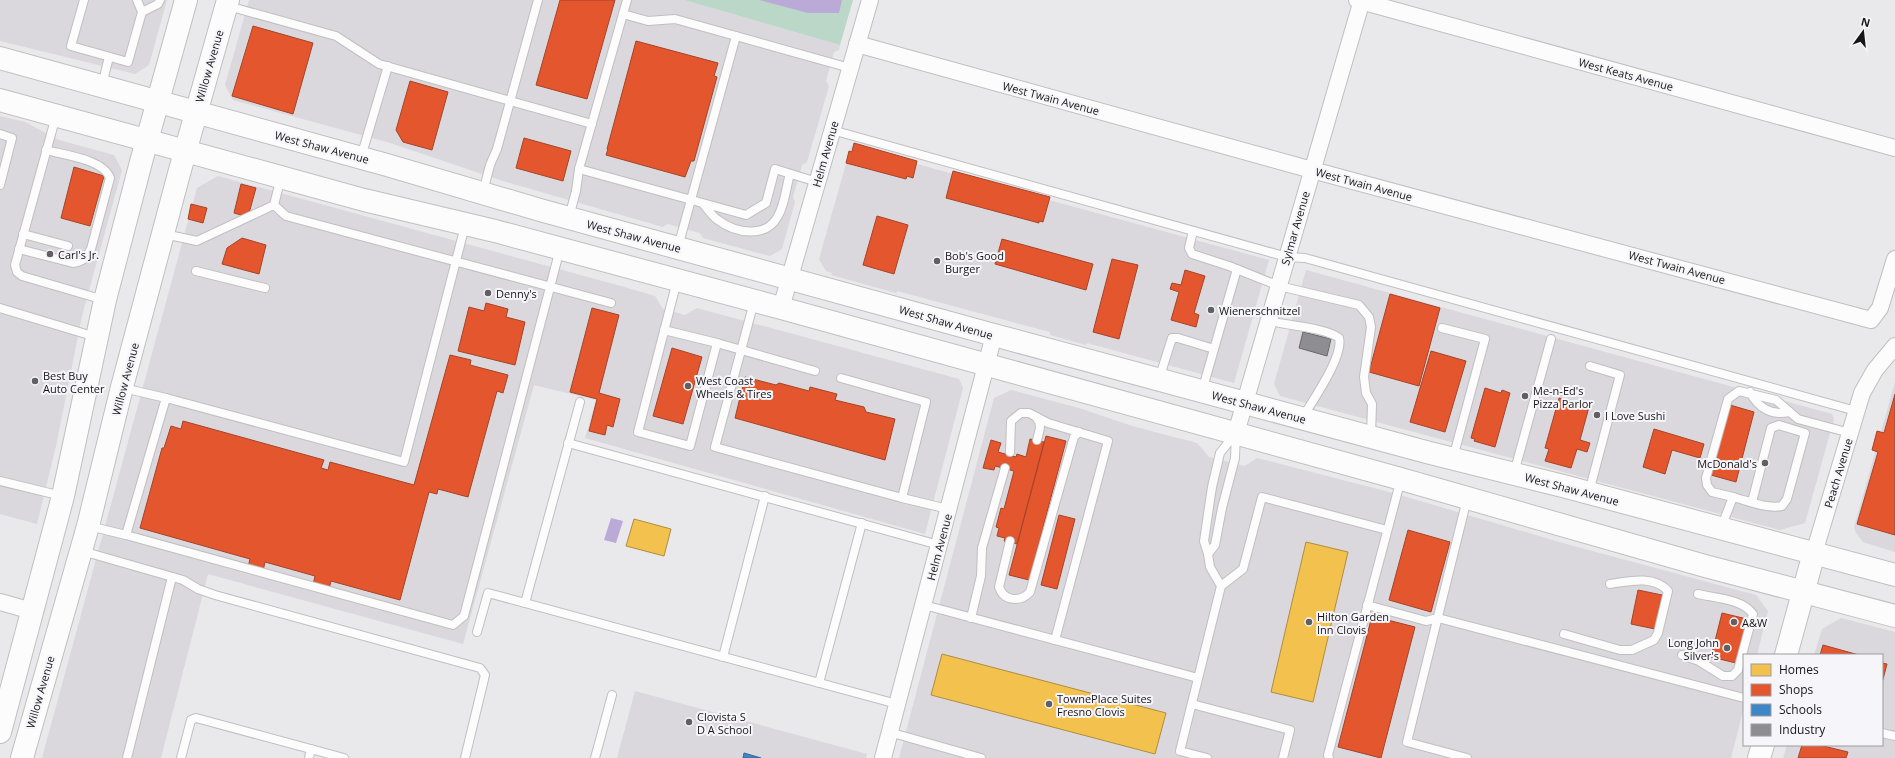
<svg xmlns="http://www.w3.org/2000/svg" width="1895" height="758" viewBox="0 0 1895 758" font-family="'Open Sans',sans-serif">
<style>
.built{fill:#dad7dd}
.green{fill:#bbd7c8}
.water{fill:#bbaad8}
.homes{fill:#f2c14e;stroke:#b08d3e}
.shops{fill:#e4572e;stroke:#a64327}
.schools{fill:#3f88c5;stroke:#336691}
.industry{fill:#8d8d92;stroke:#69696d}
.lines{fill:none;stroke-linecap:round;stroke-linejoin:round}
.lane-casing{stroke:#c0bfc1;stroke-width:10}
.street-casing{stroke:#c0bfc1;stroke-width:18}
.secondary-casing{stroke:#c0bfc1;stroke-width:24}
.primary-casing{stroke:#c0bfc1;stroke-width:24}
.lane{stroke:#fcfcfc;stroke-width:8}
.street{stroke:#fcfcfc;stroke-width:16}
.secondary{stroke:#fcfcfc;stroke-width:22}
.primary{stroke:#fcfcfc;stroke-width:22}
.poi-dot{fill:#605f61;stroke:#f6f5f9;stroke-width:1.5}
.labels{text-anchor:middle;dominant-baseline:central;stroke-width:4;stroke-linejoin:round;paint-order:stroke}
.street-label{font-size:11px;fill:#161517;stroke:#f6f5f9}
.poi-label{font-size:11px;fill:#161517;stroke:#f6f5f9;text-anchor:start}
</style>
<rect width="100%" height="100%" fill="#e9e8eb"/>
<!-- built -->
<g class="built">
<path d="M0,0h167l-18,65 -14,9 -135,-33z"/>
<path d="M249,0h435l156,45 -1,5 -5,2 -8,29 3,5 -22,76 -5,3 -9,32 2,5 -13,47 -12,7 -67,-18 -3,-5 -32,-9 -5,3 -160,-46 -116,-39 -154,-42 -8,-15z"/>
<path d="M0,116l25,6 34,18 55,15 8,15 -40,146 -26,130 -19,78 -37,-10z"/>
<path d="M851,146l418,114 -35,123 -147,-40 -1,2 -36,-10v-3l-153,-41 -1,2 -65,-18 1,-2 -6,-2 -7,-12z"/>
<path d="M218,176l410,112 27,8 8,13 22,6 12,-7 262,71 4,9 -38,146 -340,-96 11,-38 -62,-15 -71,259 -255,-70 -47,184h-119l155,-570z"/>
<path d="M1306,270l526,144 2,5 -29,104 -25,7 -500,-134 -6,-12z"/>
<path d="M1895,382v170l-32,-10 -8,-11 -1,-4z"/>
<path d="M1011,390l71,19 50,17 65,17 12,14 36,9 12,-8 136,35 173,51 190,51 12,16 -11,44h-13v52l-13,51h-832l95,-360z"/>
<path d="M1841,618l54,14v126h-112l4,-13h95v-90h-68l8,-26z"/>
<path d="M635,691l232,63 -1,4h-249z"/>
</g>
<!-- green -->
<path class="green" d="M684,0h169l-13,45z"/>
<!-- water -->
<g class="water">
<path d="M759,0h83l-3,13h-31z"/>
<path d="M611,518l12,3 -7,22 -12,-3z"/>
</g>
<!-- homes -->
<g class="homes">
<path d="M634,519l37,10 -7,27 -38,-10z"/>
<path d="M1306,542l42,10 -35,150 -42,-10z"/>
<path d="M942,654l224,59 -11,41 -224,-59z"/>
</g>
<!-- shops -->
<g class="shops">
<path d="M560,0h55l-28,99 -51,-14z"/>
<path d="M253,26l60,17 -20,71 -61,-18z"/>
<path d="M636,41l82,22 -4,13 3,1 -23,84h-3l-6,16 -79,-22 2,-6h-1z"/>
<path d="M410,81l38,11 -16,58 -29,-8 -7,-12z"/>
<path d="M524,138l47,13 -8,30 -47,-13z"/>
<path d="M854,143l63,18 -4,17 -6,-2 -1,3 -60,-16 3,-12 3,1z"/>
<path d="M74,167l30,9 -14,50 -29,-8z"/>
<path d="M953,171l97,26 -7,25 -4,-1v2l-93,-25z"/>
<path d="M241,184l15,4 -8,29 -14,-4z"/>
<path d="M191,204l16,4 -4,15 -15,-4z"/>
<path d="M877,216l31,9 -14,49 -31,-9z"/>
<path d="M242,238l24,7 -7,29 -37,-10 5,-16z"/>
<path d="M1002,239l91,25 -7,26 -91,-26z"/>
<path d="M1112,259l26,6 -19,74 -26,-7z"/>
<path d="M1185,270l20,6 -11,37 5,2 -3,12 -25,-7 8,-28 -9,-3 2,-6 9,2z"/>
<path d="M1390,294l50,14 -21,78 -50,-14z"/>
<path d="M486,303l22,6 -2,8 19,5 -10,43 -57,-14 11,-44 15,4z"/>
<path d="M592,308l27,7 -20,78 21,6 -7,28 -6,-2 -2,10 -16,-4 8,-32 -27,-7z"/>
<path d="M672,348l30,9 -19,67 -30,-8z"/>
<path d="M1431,351l35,10 -21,71 -35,-10z"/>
<path d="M450,355l21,5 -1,5 38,10 -5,18 -6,-2 -29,106 -30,-8 -1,5 -8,-2 -29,108 -69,-19 -2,8 -16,-4 2,-9 -50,-14 -2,9 -15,-4 2,-8 -110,-31 22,-80h2l7,-22 10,3 2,-8 141,39 -3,8 7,2 2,-8 84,23z"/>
<path d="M745,377l31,8 3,-2 30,8 1,-4 27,7 -2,6 29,7 2,5 29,7 -10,41 -150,-42z"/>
<path d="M1485,388l16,5 1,-3 8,3 -15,54 -21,-6 1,-2 -4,-1z"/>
<path d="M1895,394v141l-38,-11 21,-72 -6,-2 5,-19 7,2z"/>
<path d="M1559,398l30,9 -9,33 10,3 -3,9 -10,-3 -6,19 -26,-7 4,-12 -4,-1z"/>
<path d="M1730,405l24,7 -18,70 -25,-7z"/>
<path d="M1654,429l50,15 -4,14 -28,-8 -7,24 -22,-7z"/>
<path d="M1046,436l20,5 -37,139 -20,-5z"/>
<path d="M1030,439l14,3 -27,102 -13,-3 1,-3 -8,-2 2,-8 -3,-1 5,-19 3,1 10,-38 -19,-5 -1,4 -11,-2 8,-28 10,3 -3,9 18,5 1,-3 9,3z"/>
<path d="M1059,515l16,4 -18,70 -16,-4z"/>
<path d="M1408,530l42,12 -19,70 -42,-12z"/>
<path d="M1638,590l24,5 -7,34 -24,-5z"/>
<path d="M1722,613l25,6 -11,44 -25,-6z"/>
<path d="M1372,616l43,11 -34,131 -43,-11z"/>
<path d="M1823,645l36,10h-39z"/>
<path d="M1882,663l5,1 -5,19z"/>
<path d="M1802,745h17l29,7 -2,6h-48z"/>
</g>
<!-- schools -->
<path class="schools" d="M744,753l17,5h-18z"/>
<!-- industry -->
<path class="industry" d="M1303,332l28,7 -4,17 -28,-8z"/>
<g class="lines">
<defs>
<g id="lane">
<path d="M84,0l-13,46 57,16 14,-50 -5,-12"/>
<path d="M228,6l108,30 43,28 213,60"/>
<path d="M142,12l16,-8 2,-4"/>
<path d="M623,14l25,7 27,-2 175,49"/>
<path d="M102,85l7,-28"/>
<path d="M56,116l-41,149 2,7 5,4 82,24"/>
<path d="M832,130l455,127 18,1 551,153"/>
<path d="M0,134l12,4 -12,47"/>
<path d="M361,157l27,-91"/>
<path d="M579,169l167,46 20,-12 9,-34 42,13"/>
<path d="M281,177l-7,28 12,11 325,87"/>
<path d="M483,192l7,-27 7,-16 41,-149"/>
<path d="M703,204c5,5 9,12 15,16 17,13 48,19 60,-4 7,-12 8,-29 12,-42"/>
<path d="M569,217l7,-26 3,-22 48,-169"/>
<path d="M1193,231l-4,17 3,6 37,12 50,20 80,19 10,12 2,10 -7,50 2,16 6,11 -1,32"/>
<path d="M23,234l45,12"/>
<path d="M164,234l33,7 77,-36"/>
<path d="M678,247l58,-211"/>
<path d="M19,249l54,14c10,-1 13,-5 18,-14l19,-71c-7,-19 -46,-23 -64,-28"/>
<path d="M196,271l69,17"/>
<path d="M754,302l-39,145 187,51 24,-96 -85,-24"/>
<path d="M0,308l96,29"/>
<path d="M1269,321c17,4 57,7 70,17 5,18 -26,62 -36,79"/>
<path d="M1442,328l43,11 -32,119"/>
<path d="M664,330l53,13 -27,103 -52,-14 39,-151"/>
<path d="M717,343l98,28"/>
<path d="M1159,379l13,-41h6l36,11"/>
<path d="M1202,391l35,-122"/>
<path d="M1750,392c8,16 22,24 39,20"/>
<path d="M166,398l238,64 61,-236"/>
<path d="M1036,417c7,8 3,14 1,23"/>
<path d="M1236,433l-1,25 -13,50 -7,37 -7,9 -4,-13 8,-54 8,-34z"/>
<path d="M568,443l371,102"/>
<path d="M1010,452l1,-31 10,-8h8l19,10 60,18 -53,199"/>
<path d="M1514,473l37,-134"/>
<path d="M0,481l62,15"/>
<path d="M1589,492l31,-117 -30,-9"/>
<path d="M1733,497l-21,-5 -5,-7 -1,-7 22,-79 11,-8 37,9 22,19 52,14"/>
<path d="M902,498l46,11"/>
<path d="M1467,499l-60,243 60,16"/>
<path d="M89,526l37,9 40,-137 -43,-10"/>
<path d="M1721,528l12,-31c15,4 33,12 49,9l5,-7 18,-66 -26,-8 -8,3 -19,74"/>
<path d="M126,535l327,90 11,-9 96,-367"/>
<path d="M1010,541l-11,46c5,15 22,15 31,5l44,-155 5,-5"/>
<path d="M82,551l101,29 15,9 17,6 265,73 5,7 -20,83"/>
<path d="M1221,586l22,-17 19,-72 125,33"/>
<path d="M525,603l55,-201"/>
<path d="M924,605l274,73"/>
<path d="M1367,605l59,16 12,-3 306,80"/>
<path d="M971,618l10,-42 1,-28 23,-80"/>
<path d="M477,632l11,-39 409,111"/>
<path d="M1564,634l56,16h12l22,-10 4,-7 10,-42c-14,-16 -39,-10 -58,-7"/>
<path d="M1682,655l17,6 24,15h9l6,-6 15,-56c-11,-15 -38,-16 -55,-20"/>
<path d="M723,657l42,-161"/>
<path d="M819,683l43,-160"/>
<path d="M1192,704l98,26 -7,28"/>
<path d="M889,732l92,26"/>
<path d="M1882,733l13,3"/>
<path d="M127,758l45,-181"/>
<path d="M181,758l10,-38 5,-2 148,40"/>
<path d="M309,758l2,-9"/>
<path d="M595,758l17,-63"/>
<path d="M1207,758l-27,-7 41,-165 -11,-19 -2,-13"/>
<path d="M1329,758l-1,-3 73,-276"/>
</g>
<g id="street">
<path d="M1357,0l538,148"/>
<path d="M857,44l455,126 559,150 9,-12 15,-49"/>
<path d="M781,308l89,-308"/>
<path d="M1236,433l126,-433"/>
<path d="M1814,553l48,-160 13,-23 20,-24"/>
<path d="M0,602l32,9"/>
<path d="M883,758l111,-423"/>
</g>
<g id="secondary">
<path d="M1786,655l28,-102"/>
<path d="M0,732l63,-236 42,-196 36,-138 45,-162"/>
<path d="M22,758l66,-232 34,-139 58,-217 48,-170"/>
<path d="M1759,758l4,-13"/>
</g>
<g id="primary">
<path d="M0,58l387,107 153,45 454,125 436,118 133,33 332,89"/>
<path d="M0,100l364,100 131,31 286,77 620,171 304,87 190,50"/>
</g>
</defs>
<!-- lane casing -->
<use href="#lane" class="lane-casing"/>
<!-- street casing -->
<use href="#street" class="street-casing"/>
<!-- secondary casing -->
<use href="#secondary" class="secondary-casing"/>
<!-- primary casing -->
<use href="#primary" class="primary-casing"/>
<!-- lane -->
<use href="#lane" class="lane"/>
<!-- street -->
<use href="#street" class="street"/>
<!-- secondary -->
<use href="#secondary" class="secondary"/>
<!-- primary -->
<use href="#primary" class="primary"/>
</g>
<!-- markers -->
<g class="poi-dot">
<circle cx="50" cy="254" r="4"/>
<circle cx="937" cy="261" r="4"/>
<circle cx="488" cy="293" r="4"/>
<circle cx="1211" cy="310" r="4"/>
<circle cx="35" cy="381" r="4"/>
<circle cx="688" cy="386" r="4"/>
<circle cx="1525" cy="396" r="4"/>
<circle cx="1597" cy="415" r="4"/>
<circle cx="1765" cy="463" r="4"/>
<circle cx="1309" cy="622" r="4"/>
<circle cx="1734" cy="622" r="4"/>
<circle cx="1727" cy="648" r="4"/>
<circle cx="1049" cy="704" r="4"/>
<circle cx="689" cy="722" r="4"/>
</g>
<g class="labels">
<!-- street labels -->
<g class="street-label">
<text transform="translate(209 66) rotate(-74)">Willow Avenue</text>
<text transform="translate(1626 74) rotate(15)">West Keats Avenue</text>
<text transform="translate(1051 98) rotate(15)">West Twain Avenue</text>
<text transform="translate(322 147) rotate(15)">West Shaw Avenue</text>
<text transform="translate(825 154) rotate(-74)">Helm Avenue</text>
<text transform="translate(1364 184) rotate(15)">West Twain Avenue</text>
<text transform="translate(1295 228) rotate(-74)">Sylmar Avenue</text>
<text transform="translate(634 236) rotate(15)">West Shaw Avenue</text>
<text transform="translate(1677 267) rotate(15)">West Twain Avenue</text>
<text transform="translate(946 322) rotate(16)">West Shaw Avenue</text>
<text transform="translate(125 379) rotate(-75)">Willow Avenue</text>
<text transform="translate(1259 407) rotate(15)">West Shaw Avenue</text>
<text transform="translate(1838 473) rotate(-73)">Peach Avenue</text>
<text transform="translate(1572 489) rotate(15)">West Shaw Avenue</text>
<text transform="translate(939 547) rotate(-75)">Helm Avenue</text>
<text transform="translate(40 692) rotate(-74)">Willow Avenue</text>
</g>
<!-- poi labels -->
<g class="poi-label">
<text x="58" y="254">Carl's Jr.</text>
<text x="945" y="255">Bob's Good<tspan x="945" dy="13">Burger</tspan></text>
<text x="496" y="293">Denny's</text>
<text x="1219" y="310">Wienerschnitzel</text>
<text x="43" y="375">Best Buy<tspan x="43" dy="13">Auto Center</tspan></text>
<text x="696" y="380">West Coast<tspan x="696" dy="13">Wheels &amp; Tires</tspan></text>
<text x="1533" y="390">Me-n-Ed's<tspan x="1533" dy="13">Pizza Parlor</tspan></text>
<text x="1605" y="415">I Love Sushi</text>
<text x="1757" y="463" text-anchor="end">McDonald's</text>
<text x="1317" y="616">Hilton Garden<tspan x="1317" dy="13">Inn Clovis</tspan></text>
<text x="1742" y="622">A&amp;W</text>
<text x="1719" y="642" text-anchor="end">Long John<tspan x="1719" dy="13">Silver's</tspan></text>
<text x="1057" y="698">TownePlace Suites<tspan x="1057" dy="13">Fresno Clovis</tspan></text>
<text x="697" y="716">Clovista S<tspan x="697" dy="13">D A School</tspan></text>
</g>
</g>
<!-- legend -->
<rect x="1743" y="654" width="140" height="92" fill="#f6f5f9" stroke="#9c9b9f"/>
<rect x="1751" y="664" width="20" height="12" fill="#f2c14e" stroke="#9c9b9f"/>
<text x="1779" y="674" font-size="12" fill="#161517">Homes</text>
<rect x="1751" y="684" width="20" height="12" fill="#e4572e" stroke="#9c9b9f"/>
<text x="1779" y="694" font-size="12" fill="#161517">Shops</text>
<rect x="1751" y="704" width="20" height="12" fill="#3f88c5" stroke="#9c9b9f"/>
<text x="1779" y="714" font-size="12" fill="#161517">Schools</text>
<rect x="1751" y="724" width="20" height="12" fill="#8d8d92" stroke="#9c9b9f"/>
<text x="1779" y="734" font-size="12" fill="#161517">Industry</text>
<!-- north arrow -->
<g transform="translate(1863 32) rotate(15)" stroke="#f6f5f9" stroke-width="3" paint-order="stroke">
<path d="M0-3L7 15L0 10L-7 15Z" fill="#161517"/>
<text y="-6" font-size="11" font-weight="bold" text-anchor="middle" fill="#161517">N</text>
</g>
</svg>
